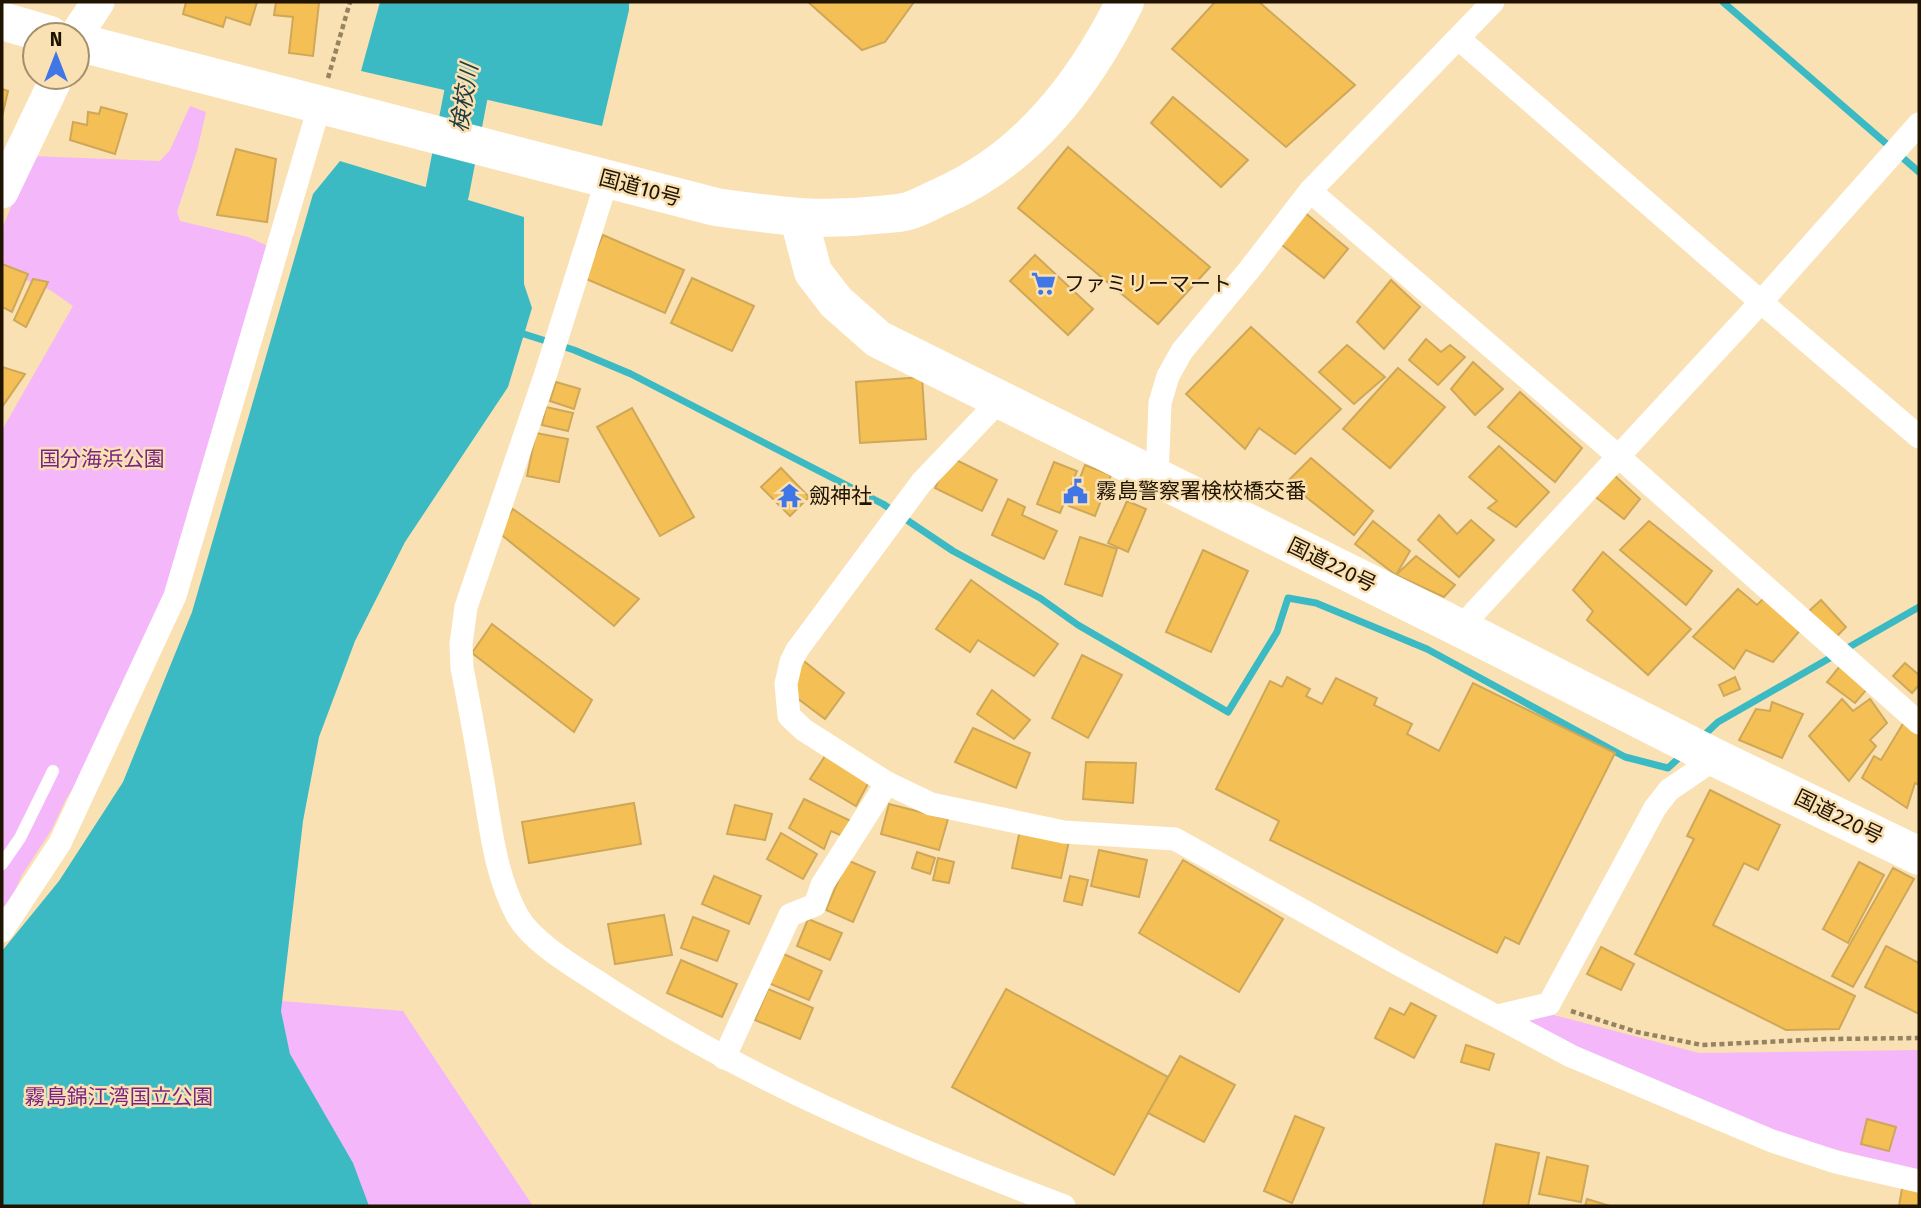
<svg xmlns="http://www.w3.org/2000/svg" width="1921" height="1208" viewBox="0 0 1921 1208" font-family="'Fira Sans','Noto Sans JP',sans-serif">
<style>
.green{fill:#f3b7fa}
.water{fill:#3bbac4}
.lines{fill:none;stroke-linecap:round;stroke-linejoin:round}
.stream{stroke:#3bbac4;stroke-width:7}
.river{stroke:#3bbac4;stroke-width:44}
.building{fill:#f4c056;stroke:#cfa758;stroke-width:2}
.path{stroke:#968361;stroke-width:4.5;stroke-dasharray:5 3.5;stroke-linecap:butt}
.lane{stroke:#fff;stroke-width:12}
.street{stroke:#fff;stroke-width:23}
.secondary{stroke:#fff;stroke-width:33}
.highway{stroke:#fff;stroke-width:38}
.labels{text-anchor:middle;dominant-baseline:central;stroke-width:5;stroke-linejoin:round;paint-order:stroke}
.street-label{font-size:21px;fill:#201400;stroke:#fae1b3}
.poi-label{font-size:21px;fill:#201400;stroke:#fae1b3;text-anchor:start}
.park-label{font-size:21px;fill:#792484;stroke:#fae1b3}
.water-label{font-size:23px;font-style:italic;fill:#213c3e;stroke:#fae1b3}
</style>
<rect width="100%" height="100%" fill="#fae1b3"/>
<!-- green -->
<g class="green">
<path d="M190,106l16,6 -9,39 -20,61 3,9 68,16 20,9 -99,344 -89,188 -14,21 -14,30 -30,46 -12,26 -8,7v-478l71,-124 -23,-16 -48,-20v-41l30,-73 128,5 10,-11z"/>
<path d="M2,978l401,33 130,195h-531z"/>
<path d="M1550,1014l149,39 220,-3v122l-147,-40 -143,-59 -102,-51z"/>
</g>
<!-- water -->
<g class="water">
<path d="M380,2h249v8l-27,116 -241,-55z"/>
<path d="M340,161l184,56v67l8,24 -24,79 -103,155 -50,99 -36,96 -16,84 -22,190 9,43 63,109 16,43h-367v-255l57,-70 64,-99 69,-170 121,-418z"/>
</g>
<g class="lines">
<!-- stream -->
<g class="stream">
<path d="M1723,2l196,170"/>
<path d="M524,334l50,16 57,24 252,130 70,47 87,47 38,27 150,87 49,-80 11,-34 28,5 111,46 198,108 43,11 14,-13"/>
<path d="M1701,738l17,-16 201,-115"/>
</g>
<!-- river -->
<path class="river" d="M447,193l19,-99 10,-92"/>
</g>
<!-- building -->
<g class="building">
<path d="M186,2h71l-7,23 -24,-8 -3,10 -40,-13z"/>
<path d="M276,2l43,1 -6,53 -24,-3 4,-36 -19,-2z"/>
<path d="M808,2h106l-29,40 -23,8z"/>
<path d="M1215,2h44l96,83 -69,62 -114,-98z"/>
<path d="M2,89l6,2 -6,26z"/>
<path d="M1173,97l75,63 -27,27 -70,-64z"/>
<path d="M101,107l26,7 -12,40 -45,-14 3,-18 14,3 1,-13 11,2z"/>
<path d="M1068,147l142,120 -52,57 -140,-116z"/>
<path d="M236,149l40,10 -9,63 -50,-7z"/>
<path d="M1303,211l45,38 -24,29 -51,-40z"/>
<path d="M603,235l81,35 -19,43 -81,-35z"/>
<path d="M1035,255l58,54 -25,26 -58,-54z"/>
<path d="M2,264l26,10 -16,38 -10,-5z"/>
<path d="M692,278l62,28 -22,45 -61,-28z"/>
<path d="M33,279l15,3 -22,45 -12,-7z"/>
<path d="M1391,280l29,27 -36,42 -27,-27z"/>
<path d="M1251,327l90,82 -46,45 -36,-26 -14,21 -59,-55z"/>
<path d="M1426,339l15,13 9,-7 15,12 -27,28 -29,-25z"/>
<path d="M1347,345l38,32 -31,27 -35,-32z"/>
<path d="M1473,362l30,27 -28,26 -24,-26z"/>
<path d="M2,367l23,7 -23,33z"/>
<path d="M1398,368l47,39 -55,61 -47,-39z"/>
<path d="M922,377l4,62 -66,4 -4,-61z"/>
<path d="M556,382l24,7 -6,20 -24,-8z"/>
<path d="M1520,392l62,56 -27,34 -67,-55z"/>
<path d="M546,407l27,6 -5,18 -26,-6z"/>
<path d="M632,408l62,109 -34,19 -63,-109z"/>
<path d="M536,433l32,6 -9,43 -32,-6z"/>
<path d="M1499,446l50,46 -33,35 -28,-19 9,-7 -28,-24z"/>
<path d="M950,457l47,23 -15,31 -47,-23z"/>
<path d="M1311,458l62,53 -19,24 -67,-53z"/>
<path d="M1054,462l23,9 -17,42 -23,-9z"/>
<path d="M1085,465l26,10 -16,41 -26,-10z"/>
<path d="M781,468l28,29 -19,19 -29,-29z"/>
<path d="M1613,474l27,25 -16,20 -31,-24z"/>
<path d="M1008,499l17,8 -3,8 35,16 -13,28 -52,-24z"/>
<path d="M1127,501l19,8 -18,43 -20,-9z"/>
<path d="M513,509l126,90 -25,27 -116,-94z"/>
<path d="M1439,515l18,19 14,-14 23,20 -35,37 -41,-37z"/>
<path d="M1373,521l37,30 -14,24 -41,-31z"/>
<path d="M1649,521l63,50 -26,34 -66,-55z"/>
<path d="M1080,537l37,12 -15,47 -37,-12z"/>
<path d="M1203,550l45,21 -37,81 -45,-20z"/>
<path d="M1603,552l88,77 -43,46 -61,-55 6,-9 -20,-21z"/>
<path d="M1416,556l39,29 -11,12 -48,-22z"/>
<path d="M971,580l87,64 -24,32 -56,-36 -8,12 -34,-23z"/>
<path d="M1738,589l19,16 8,-8 37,31 -29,34 -27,-12 -12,19 -41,-32z"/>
<path d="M1821,600l25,27 -11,11 -26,-27z"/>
<path d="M492,624l100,76 -18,32 -102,-79z"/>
<path d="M1082,655l40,20 -34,63 -36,-20z"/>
<path d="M800,658l44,35 -19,26 -44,-33z"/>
<path d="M1905,663l14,12v10l-7,8 -19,-17z"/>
<path d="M1840,666l28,22 -13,15 -28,-21z"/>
<path d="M1287,677l23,12 -4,7 16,8 14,-26 41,20 -3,7 38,19 -5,10 32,17 34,-68 142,70 -96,191 -14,-7 -8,16 -227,-113 9,-19 -63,-32 54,-108 12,6z"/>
<path d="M1735,677l5,12 -16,7 -5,-11z"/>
<path d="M992,690l38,30 -16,19 -37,-25z"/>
<path d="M1842,699l11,12 17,-12 17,24 -17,17 6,6 -27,35 -40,-45z"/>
<path d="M1772,702l31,12 -21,44 -43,-18 17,-31 14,2z"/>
<path d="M1904,722l15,12v51l-4,-2 -8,25 -45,-30 12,-22 7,4z"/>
<path d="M973,728l57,25 -14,35 -61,-26z"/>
<path d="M827,753l43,27 -14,26 -46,-27z"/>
<path d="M1086,762l50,1 -3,40 -50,-4z"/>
<path d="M1710,790l70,35 -22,45 -14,-7 -31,62 142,71 -16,33 -53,1 -151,-76 59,-115 -7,-3z"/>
<path d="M804,799l49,23 -8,15 -14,-6 -7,18 -35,-21z"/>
<path d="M634,803l7,41 -112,19 -7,-41z"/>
<path d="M889,804l59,15 -9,31 -58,-16z"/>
<path d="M735,805l37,9 -7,26 -38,-6z"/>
<path d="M1020,830l49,11 -8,37 -49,-10z"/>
<path d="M781,833l36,21 -14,25 -36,-20z"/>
<path d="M1099,850l48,10 -8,37 -48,-11z"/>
<path d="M917,852l18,6 -5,16 -18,-6z"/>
<path d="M938,858l16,4 -5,21 -16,-3z"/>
<path d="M847,860l28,12 -22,50 -27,-12z"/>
<path d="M1183,860l100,59 -44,73 -100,-59z"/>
<path d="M1859,862l25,13 -36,68 -25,-14z"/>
<path d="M1893,868l21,11 -61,108 -21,-11z"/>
<path d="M714,876l47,20 -12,28 -47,-20z"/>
<path d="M1070,876l18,4 -6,25 -18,-4z"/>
<path d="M664,915l8,40 -57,9 -7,-40z"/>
<path d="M693,917l36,14 -12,30 -36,-13z"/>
<path d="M808,919l34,14 -12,27 -33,-14z"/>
<path d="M1886,946l33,17v51l-54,-27z"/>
<path d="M1601,947l33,17 -13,26 -34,-16z"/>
<path d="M779,952l43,19 -13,29 -43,-18z"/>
<path d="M681,960l56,24 -15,33 -55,-24z"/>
<path d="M768,989l45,19 -13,31 -45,-19z"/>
<path d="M1006,989l162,88 -54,98 -162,-88z"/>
<path d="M1411,1003l25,13 -22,42 -39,-20 15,-30 14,7z"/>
<path d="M1466,1045l28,9 -5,16 -28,-8z"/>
<path d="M1180,1056l55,29 -31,57 -56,-29z"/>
<path d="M1295,1116l29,12 -32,75 -28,-12z"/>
<path d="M1867,1119l29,8 -7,24 -28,-7z"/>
<path d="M1496,1144l43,9 -11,53h-45z"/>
<path d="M1547,1157l41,9 -7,36 -42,-8z"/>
<path d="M1903,1183l16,3v20h-20z"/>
<path d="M1587,1199l23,7h-25z"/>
</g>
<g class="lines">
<!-- path -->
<g class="path">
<path d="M328,78l22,-76"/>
<path d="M1571,1011l66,21 65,13 126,-6 91,-1"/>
</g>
<!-- lane -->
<path class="lane" d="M2,864l18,-26 33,-67"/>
<!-- street -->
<g class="street">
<path d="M1459,39l302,263 158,135"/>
<path d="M607,180l-62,196 -79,231 -5,37 1,24c8,40 15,80 22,120 7,43 12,88 33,127 15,27 56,51 81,67 145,96 305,163 466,224"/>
<path d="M1310,191l308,265 301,267"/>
<path d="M999,401l-78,82 -124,167 -6,12 -5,22 3,32 15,14 83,53 44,21 133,28 111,7 225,126 171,91 201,85 64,21 83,19"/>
<path d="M1157,478l3,-75 8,-27 14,-25 67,-81 61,-79 183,-189"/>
<path d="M1460,628l301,-326 158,-178"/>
<path d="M2,931l58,-88 115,-247 145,-492"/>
<path d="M1498,1016l51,-12 106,-196 14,-18 47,-32"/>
<path d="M724,1058l66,-143 25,-10 7,-20 65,-102"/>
</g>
<!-- secondary -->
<g class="secondary">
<path d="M76,35l22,-33"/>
<path d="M2,192l55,-115"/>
</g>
<!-- highway -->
<g class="highway">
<path d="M2,21l48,14"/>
<path d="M77,42l639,165c57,8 102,15 160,8 10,-1 22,-1 32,-4 11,-3 23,-10 34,-15 86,-38 142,-112 183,-194"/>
<path d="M799,219l14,53 23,30 42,37 582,289 256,130 203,98"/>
</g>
</g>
<!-- icons -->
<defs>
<symbol id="supermarket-bare" viewBox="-9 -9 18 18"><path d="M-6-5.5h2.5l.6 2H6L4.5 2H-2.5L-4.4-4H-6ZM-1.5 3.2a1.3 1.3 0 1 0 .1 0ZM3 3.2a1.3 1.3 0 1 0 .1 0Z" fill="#4076e6" stroke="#fae1b3" stroke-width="2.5" paint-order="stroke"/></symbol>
<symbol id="civic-bare" viewBox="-9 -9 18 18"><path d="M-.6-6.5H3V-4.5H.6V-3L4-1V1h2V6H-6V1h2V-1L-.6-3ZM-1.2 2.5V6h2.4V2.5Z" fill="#4076e6" stroke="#fae1b3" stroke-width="2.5" paint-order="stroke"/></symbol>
<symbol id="temple-bare" viewBox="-9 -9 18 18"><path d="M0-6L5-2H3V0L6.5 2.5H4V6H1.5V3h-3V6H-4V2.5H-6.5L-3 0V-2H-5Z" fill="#4076e6" stroke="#fae1b3" stroke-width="2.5" paint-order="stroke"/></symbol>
</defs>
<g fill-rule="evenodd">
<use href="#supermarket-bare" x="1026" y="266" width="35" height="35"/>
<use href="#civic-bare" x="1058" y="474" width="35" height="35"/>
<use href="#temple-bare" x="772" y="478" width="35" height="35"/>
</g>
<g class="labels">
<!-- street labels -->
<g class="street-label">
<text transform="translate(640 188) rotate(15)">国道10号</text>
<text transform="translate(1332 565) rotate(26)">国道220号</text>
<text transform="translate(1839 817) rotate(26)">国道220号</text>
</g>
<!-- poi labels -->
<g class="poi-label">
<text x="1064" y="284">ファミリーマート</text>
<text x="1096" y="491">霧島警察署検校橋交番</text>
<text x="809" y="496">劔神社</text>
</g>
<!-- park labels -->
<g class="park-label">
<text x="102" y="459">国分海浜公園</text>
<text x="119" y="1097">霧島錦江湾国立公園</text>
</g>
<!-- water labels -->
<g class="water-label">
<text transform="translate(464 98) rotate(-81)">検校川</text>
</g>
</g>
<!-- border -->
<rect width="1921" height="1208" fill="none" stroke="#201400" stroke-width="7"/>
<!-- north arrow -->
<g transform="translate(56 56)"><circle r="33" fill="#fae1b3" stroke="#a38f6b" stroke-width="2"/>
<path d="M0-5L12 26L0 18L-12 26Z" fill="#4076e6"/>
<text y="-10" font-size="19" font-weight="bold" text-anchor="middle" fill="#201400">N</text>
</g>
</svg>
